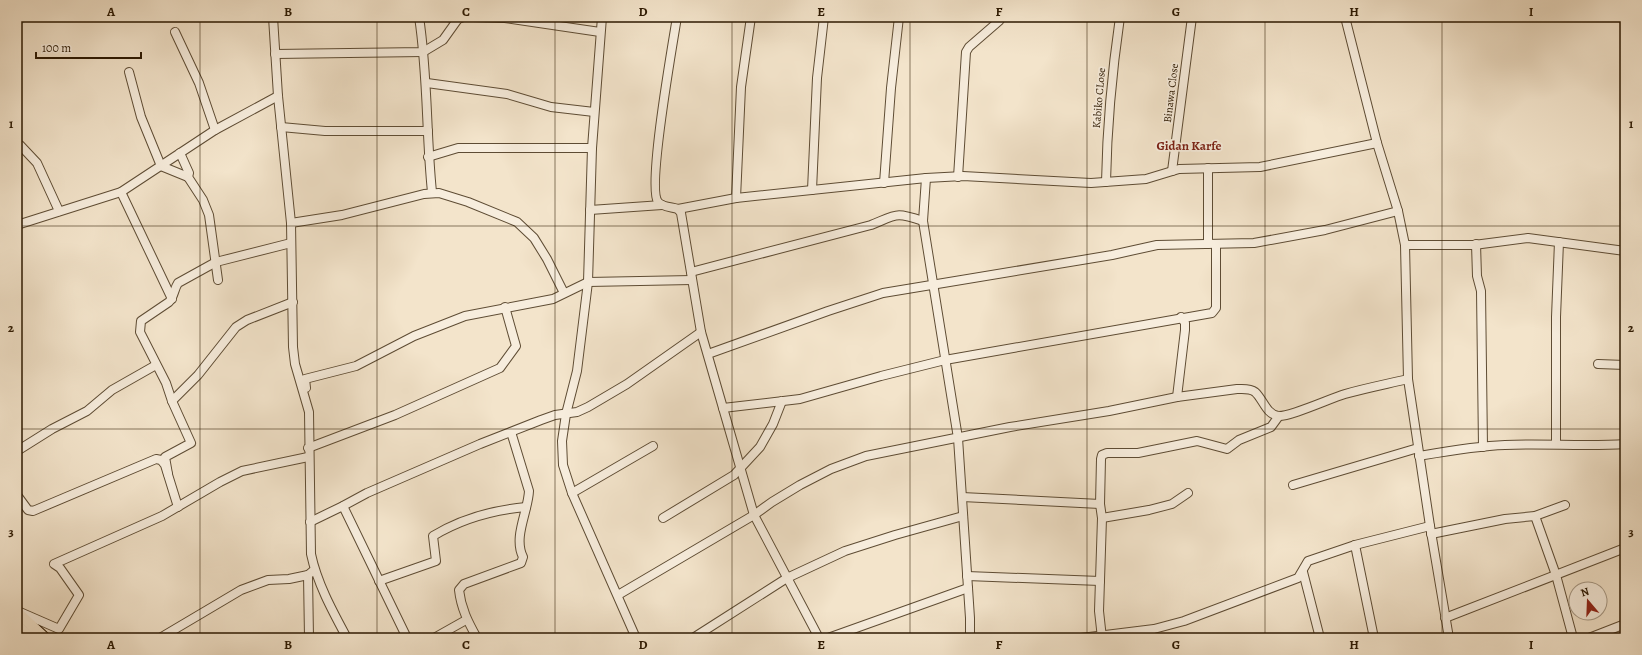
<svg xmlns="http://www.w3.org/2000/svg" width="1642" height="655" viewBox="0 0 1642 655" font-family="Alegreya,serif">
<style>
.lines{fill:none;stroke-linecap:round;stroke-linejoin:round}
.river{stroke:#9bbeb8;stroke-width:13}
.minor-casing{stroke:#5e4c34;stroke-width:10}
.major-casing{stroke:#2c1902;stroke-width:12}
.minor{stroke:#f7eddd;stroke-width:8}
.major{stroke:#f3e4cb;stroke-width:10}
.grid{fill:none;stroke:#2c1902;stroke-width:1;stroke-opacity:0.55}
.labels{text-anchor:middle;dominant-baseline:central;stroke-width:3.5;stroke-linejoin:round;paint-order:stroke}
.street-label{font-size:11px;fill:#2c1902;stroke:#f7eddd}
.quarter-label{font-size:13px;font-weight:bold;fill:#7a1f14;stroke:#f7eddd}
.neatline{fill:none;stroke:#2c1902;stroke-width:1.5}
.grid-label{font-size:13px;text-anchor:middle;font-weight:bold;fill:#2c1902}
</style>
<rect width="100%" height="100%" fill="#f3e4cb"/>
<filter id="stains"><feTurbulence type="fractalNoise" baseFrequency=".005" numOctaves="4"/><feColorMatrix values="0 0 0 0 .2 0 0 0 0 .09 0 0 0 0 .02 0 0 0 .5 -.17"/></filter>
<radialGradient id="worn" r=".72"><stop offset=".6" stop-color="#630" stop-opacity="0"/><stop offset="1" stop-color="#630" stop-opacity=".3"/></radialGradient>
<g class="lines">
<!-- river -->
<path class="river" d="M17,19l4,-2"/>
<defs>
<g id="minor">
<path d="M273,17l5,79 13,127 2,124 2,17 14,48 2,142c6,29 22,58 36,84"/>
<path d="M419,17c9,58 7,117 13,175"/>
<path d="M448,17l10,2"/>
<path d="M473,17l32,1 95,14"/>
<path d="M602,17l-10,131 -4,134 -11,89 -11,43 -4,27 1,24 9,28 64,145"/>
<path d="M677,17c-4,25 -30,171 -19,185 4,5 14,5 20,7l3,4 20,119 53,183 65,123"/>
<path d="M1345,17l32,126 21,68 7,34 3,134 22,147 19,112"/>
<path d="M175,32l24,51 16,47"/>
<path d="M275,54l148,-2 20,-12 15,-21 5,-2"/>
<path d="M129,72l12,45 20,49 27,11"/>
<path d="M427,83l80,11 44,13 43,5"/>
<path d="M281,127l44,4h103"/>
<path d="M20,145l17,18 22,48"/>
<path d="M180,153l9,20 -1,4 15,23 6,15 9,65"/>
<path d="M428,157l30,-9h134"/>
<path d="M1172,171l20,-154"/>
<path d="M958,177l8,-125 3,-5 30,-26 3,-4"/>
<path d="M926,178l-3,43 35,217 12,180v20"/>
<path d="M1106,182c1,-55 6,-110 14,-165"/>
<path d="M884,183l7,-95 8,-71"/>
<path d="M812,190l5,-112 7,-61"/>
<path d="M121,192l51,107"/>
<path d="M736,198l5,-111 10,-70"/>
<path d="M678,209l58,-11 190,-20 37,-2 128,7 55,-4 33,-10 81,-2 117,-24"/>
<path d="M590,210l72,-5"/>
<path d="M291,223l51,-8 82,-21 15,-1 29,9 49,20 17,16 13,21 17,34"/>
<path d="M17,225l104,-33 94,-62 63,-34"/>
<path d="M1208,244v-76"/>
<path d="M1476,244l1,32 4,15 2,156"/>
<path d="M1405,245h69l54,-7 97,13"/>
<path d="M691,272l180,-47c27,-11 24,-13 52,-4"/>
<path d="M708,354l120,-43 55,-18 229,-38 45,-10 97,-2 71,-13 73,-19"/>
<path d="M1598,364l27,1"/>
<path d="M306,388l-1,-9 51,-13 58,-30 51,-20 88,-17 35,-17 104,-2"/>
<path d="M1177,397l8,-67v-7l-4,-6"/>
<path d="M172,401l26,-26 38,-48 11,-7 46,-18"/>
<path d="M723,408l77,-9 81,-23 64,-16 267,-47 4,-5v-64"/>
<path d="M1556,444v-127l3,-75"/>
<path d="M308,448l87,-33 105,-47 16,-22 -11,-39"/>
<path d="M17,451l35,-22 35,-18 25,-21 44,-25"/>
<path d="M1419,456c29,-5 57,-10 86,-11 40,-2 80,2 120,-1"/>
<path d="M168,474l-3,-17 26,-14 -19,-42 -6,-18 -26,-51 1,-11 28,-19c5,-5 5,-13 9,-19l38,-21 75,-19"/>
<path d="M1293,485l125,-37"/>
<path d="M572,493l81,-47"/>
<path d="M17,495l11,15 5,1 123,-52 5,1 4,5 13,42"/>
<path d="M962,497l138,7"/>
<path d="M343,506l64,132"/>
<path d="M1535,516l21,59 17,63"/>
<path d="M663,518l71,-43 26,-28 13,-23 9,-23"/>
<path d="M1102,518l47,-8 23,-6 16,-11"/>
<path d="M310,522l33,-16 24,-13 113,-49 61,-24 14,-5 22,-3 11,-5 39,-23 74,-52"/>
<path d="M1431,534l74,-15 30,-3 30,-11"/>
<path d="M1355,545l19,93"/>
<path d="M1303,572l17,66"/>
<path d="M308,575l1,63"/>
<path d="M967,576l133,5"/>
<path d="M379,581l57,-20 -3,-25c28,-17 60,-26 93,-29"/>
<path d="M618,595l136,-80 18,-13 28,-17 31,-16 35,-13 144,-29 99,-16 68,-14 60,-8c6,0 13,-1 18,3 8,7 11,22 23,24 12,1 53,-18 67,-22 21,-6 42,-10 63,-15"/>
<path d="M20,612l39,17 20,-34 -19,-27 -6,-4 108,-48 58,-34 22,-11 66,-14"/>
<path d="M1445,618l180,-70"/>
<path d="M160,638l81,-48 27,-10 21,-1 19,-4 6,-5"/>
<path d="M434,638l32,-18"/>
<path d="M477,638c-9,-16 -16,-30 -18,-48l5,-6 57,-21 2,-6c-10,-20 5,-45 6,-66l-18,-59"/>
<path d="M693,638l94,-60 58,-27 50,-16 68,-19"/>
<path d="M828,638l140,-50"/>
<path d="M1081,638l73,-9 30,-8 114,-43 10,-17 47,-16 75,-19"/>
<path d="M1102,638l-3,-27 3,-93 -2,-14 1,-45 1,-4 5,-2h31l59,-12 30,8 12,-9 32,-13 8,-11"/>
<path d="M1589,638l36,-14"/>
</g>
<g id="major">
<path d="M17,612l28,26"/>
<path d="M17,625l14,13"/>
</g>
</defs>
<!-- minor casing -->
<use href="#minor" class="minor-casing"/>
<!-- major casing -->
<use href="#major" class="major-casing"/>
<!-- minor -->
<use href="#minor" class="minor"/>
<!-- major -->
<use href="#major" class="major"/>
</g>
<!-- grid -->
<path class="grid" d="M200,17v621M377,17v621M555,17v621M732,17v621M910,17v621M1087,17v621M1265,17v621M1442,17v621M17,226h1608M17,429h1608"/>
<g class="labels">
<!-- street labels -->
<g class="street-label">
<text transform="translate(1171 93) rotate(-83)">Binawa Close</text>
<text transform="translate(1099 98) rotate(-85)">Kabiko CLose</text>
</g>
<!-- quarter labels -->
<g class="quarter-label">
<text x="1189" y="145">Gidan Karfe</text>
</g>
</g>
<!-- margin -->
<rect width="1642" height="655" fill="none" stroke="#f3e4cb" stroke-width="44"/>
<!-- north arrow -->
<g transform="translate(1588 601) rotate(341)"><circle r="19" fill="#f7eddd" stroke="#a69885"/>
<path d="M0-3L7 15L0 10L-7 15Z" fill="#8f2418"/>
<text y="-6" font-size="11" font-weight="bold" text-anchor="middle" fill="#2c1902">N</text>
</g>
<!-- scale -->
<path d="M36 52v6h105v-6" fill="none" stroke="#2c1902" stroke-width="2"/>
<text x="42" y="52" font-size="12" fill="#2c1902" stroke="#f7eddd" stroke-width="3" paint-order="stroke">100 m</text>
<rect x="22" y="22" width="1598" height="611" class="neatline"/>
<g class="grid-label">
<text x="111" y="16">A</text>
<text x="288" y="16">B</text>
<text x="466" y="16">C</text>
<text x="643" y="16">D</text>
<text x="821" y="16">E</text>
<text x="999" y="16">F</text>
<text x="1176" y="16">G</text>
<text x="1354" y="16">H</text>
<text x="1531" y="16">I</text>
<text x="11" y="128">1</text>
<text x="1631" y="128">1</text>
<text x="11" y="332">2</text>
<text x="1631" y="332">2</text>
<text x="11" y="536">3</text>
<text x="1631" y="536">3</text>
<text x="111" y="649">A</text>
<text x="288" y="649">B</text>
<text x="466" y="649">C</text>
<text x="643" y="649">D</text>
<text x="821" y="649">E</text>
<text x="999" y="649">F</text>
<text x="1176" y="649">G</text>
<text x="1354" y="649">H</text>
<text x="1531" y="649">I</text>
</g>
<rect width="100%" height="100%" filter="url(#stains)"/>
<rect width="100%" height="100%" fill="url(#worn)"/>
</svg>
